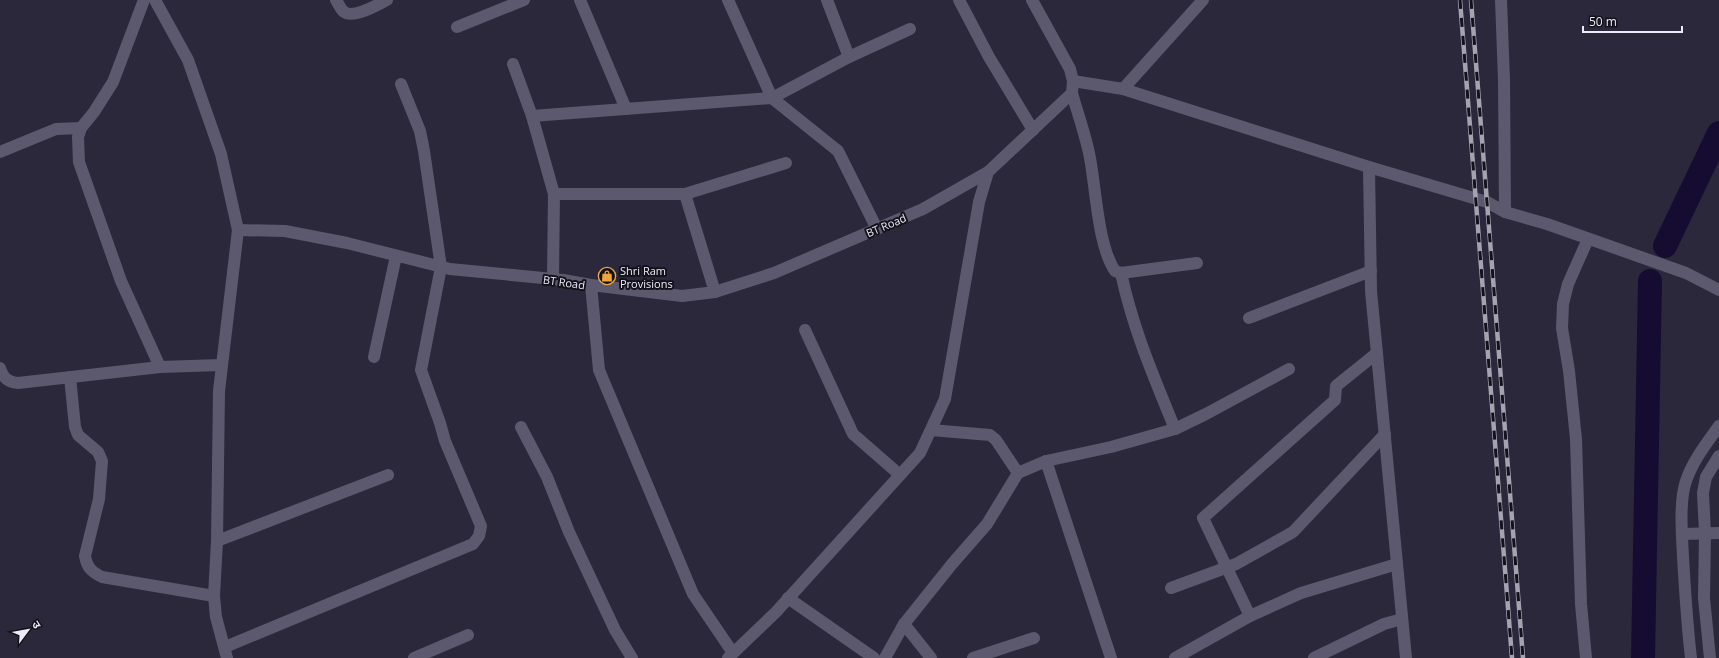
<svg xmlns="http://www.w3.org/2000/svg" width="1719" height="658" viewBox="0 0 1719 658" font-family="'Open Sans','Noto Sans Devanagari',sans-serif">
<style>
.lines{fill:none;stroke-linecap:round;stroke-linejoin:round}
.river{stroke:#160c32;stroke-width:24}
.street{stroke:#5c596f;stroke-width:12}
.secondary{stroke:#5c596f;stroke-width:12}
.rail-casing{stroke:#a5a3b2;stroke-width:4.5}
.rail{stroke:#13121b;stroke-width:3;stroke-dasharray:9;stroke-linecap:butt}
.labels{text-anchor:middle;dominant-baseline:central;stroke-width:4;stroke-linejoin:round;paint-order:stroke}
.street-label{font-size:11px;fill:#ecebf8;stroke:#13121b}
.poi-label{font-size:11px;fill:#ecebf8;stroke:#13121b;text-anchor:start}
</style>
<rect width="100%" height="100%" fill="#2b283b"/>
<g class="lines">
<!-- river -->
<g class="river">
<path d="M1665,246l54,-113"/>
<path d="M1643,658l7,-377"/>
</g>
<!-- street -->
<g class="street">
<path d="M144,0l-31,82 -19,30 -13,16 -3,9 1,25 42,119 39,86"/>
<path d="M336,0c2,3 4,8 7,11 9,9 34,-6 44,-11"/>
<path d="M580,0l46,109"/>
<path d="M728,0l44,98 66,53 39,78"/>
<path d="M827,0l22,57"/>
<path d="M959,0l30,57 44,73"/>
<path d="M1501,0l3,80 1,132"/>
<path d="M457,27l67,-27"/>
<path d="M513,64l19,52"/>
<path d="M1073,81l50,8 246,78 118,35 18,10 42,12 139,49 33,17"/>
<path d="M1123,89l80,-89"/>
<path d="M1072,93c6,22 14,43 18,65 6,32 8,88 25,113l6,2 76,-10"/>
<path d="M0,152l56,-23 25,-1"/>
<path d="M1369,167l2,124 35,367"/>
<path d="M554,194h131l101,-31"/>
<path d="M685,194l30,98"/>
<path d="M238,230l47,1 62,12 103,26 113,11 28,5 91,11 33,-4 59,-19 149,-64 65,-37"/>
<path d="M1121,273c12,56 32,102 54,156"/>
<path d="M553,279l1,-85 -22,-78 240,-18 77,-41 61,-28"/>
<path d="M591,285l8,85 94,224 40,59"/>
<path d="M1249,318l122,-47"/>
<path d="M805,330l48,104 47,41"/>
<path d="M374,357l22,-101"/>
<path d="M0,368c3,10 8,14 18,15l142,-16 61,-2"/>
<path d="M70,377l5,50 3,8 20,17 4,9 -3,38 -14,57c2,12 7,16 17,21l112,19"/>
<path d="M521,427l26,50 22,55 46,98 17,28"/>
<path d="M931,430l59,5 6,5 22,33"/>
<path d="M1046,461l65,197"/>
<path d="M1682,534l37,-1"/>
<path d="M217,541l171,-66"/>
<path d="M1171,588l65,-24 57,-32 92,-98"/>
<path d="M788,598l86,60"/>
<path d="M1250,616l-47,-98 132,-118 1,-14 41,-33"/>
<path d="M904,624l27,34"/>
<path d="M225,647l248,-103 6,-8 2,-10 -36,-85 -5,-18 -19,-53 20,-103 -17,-116 -4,-20 -19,-47"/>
<path d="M414,658l54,-23"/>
<path d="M728,658l48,-46 144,-159 25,-54 34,-197 9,-30 84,-79 1,-12 -3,-12 -38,-69"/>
<path d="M885,658l19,-34 48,-60 35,-40 31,-51 28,-12 65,-14 64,-18 31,-15 83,-45"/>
<path d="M973,658l61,-20"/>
<path d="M1175,658l75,-42 51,-23 96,-29"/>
<path d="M1314,658l70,-34 18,-5"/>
<path d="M1586,658l-5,-54 -5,-165 -7,-68 -7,-43 1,-24 5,-20 20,-45"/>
</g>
<!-- secondary -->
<g class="secondary">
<path d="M155,0l33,60 33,94 17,76 -19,161 -2,150 -3,55 2,21 11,41"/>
<path d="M1691,658c-4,-34 -6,-67 -8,-101 -1,-22 -4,-56 3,-76 7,-21 21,-38 33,-55"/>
<path d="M1710,658l-6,-60 1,-65 -2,-40 3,-16 13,-21"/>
</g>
<defs>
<g id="rail">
<path d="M1460,0l52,658"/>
<path d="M1471,0l52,658"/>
</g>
</defs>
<!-- rail casing -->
<use href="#rail" class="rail-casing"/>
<!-- rail -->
<use href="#rail" class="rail"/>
</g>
<!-- icons -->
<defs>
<symbol id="shop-ring" viewBox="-11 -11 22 22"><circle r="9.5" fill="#13121b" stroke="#f1a540" stroke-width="1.5"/><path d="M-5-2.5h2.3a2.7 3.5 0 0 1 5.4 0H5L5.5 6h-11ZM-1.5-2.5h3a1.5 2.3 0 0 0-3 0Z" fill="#f1a540"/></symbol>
</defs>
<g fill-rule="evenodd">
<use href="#shop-ring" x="597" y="266" width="20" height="20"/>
</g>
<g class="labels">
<!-- street labels -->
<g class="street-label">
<text transform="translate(886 225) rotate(-23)">BT Road</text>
<text transform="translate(564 282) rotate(8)">BT Road</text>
</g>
<!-- poi labels -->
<g class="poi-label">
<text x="620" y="270">Shri Ram<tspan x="620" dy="13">Provisions</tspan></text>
</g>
</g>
<!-- north arrow -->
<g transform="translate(28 630) rotate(58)" stroke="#13121b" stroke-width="3" paint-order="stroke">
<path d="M0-3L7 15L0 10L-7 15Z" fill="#ecebf8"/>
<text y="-6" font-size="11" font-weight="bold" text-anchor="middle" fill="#ecebf8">उ</text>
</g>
<!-- scale -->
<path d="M1583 26v6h99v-6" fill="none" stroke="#ecebf8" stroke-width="2"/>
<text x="1589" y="26" font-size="12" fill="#ecebf8" stroke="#13121b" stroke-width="3" paint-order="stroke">50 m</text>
</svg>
